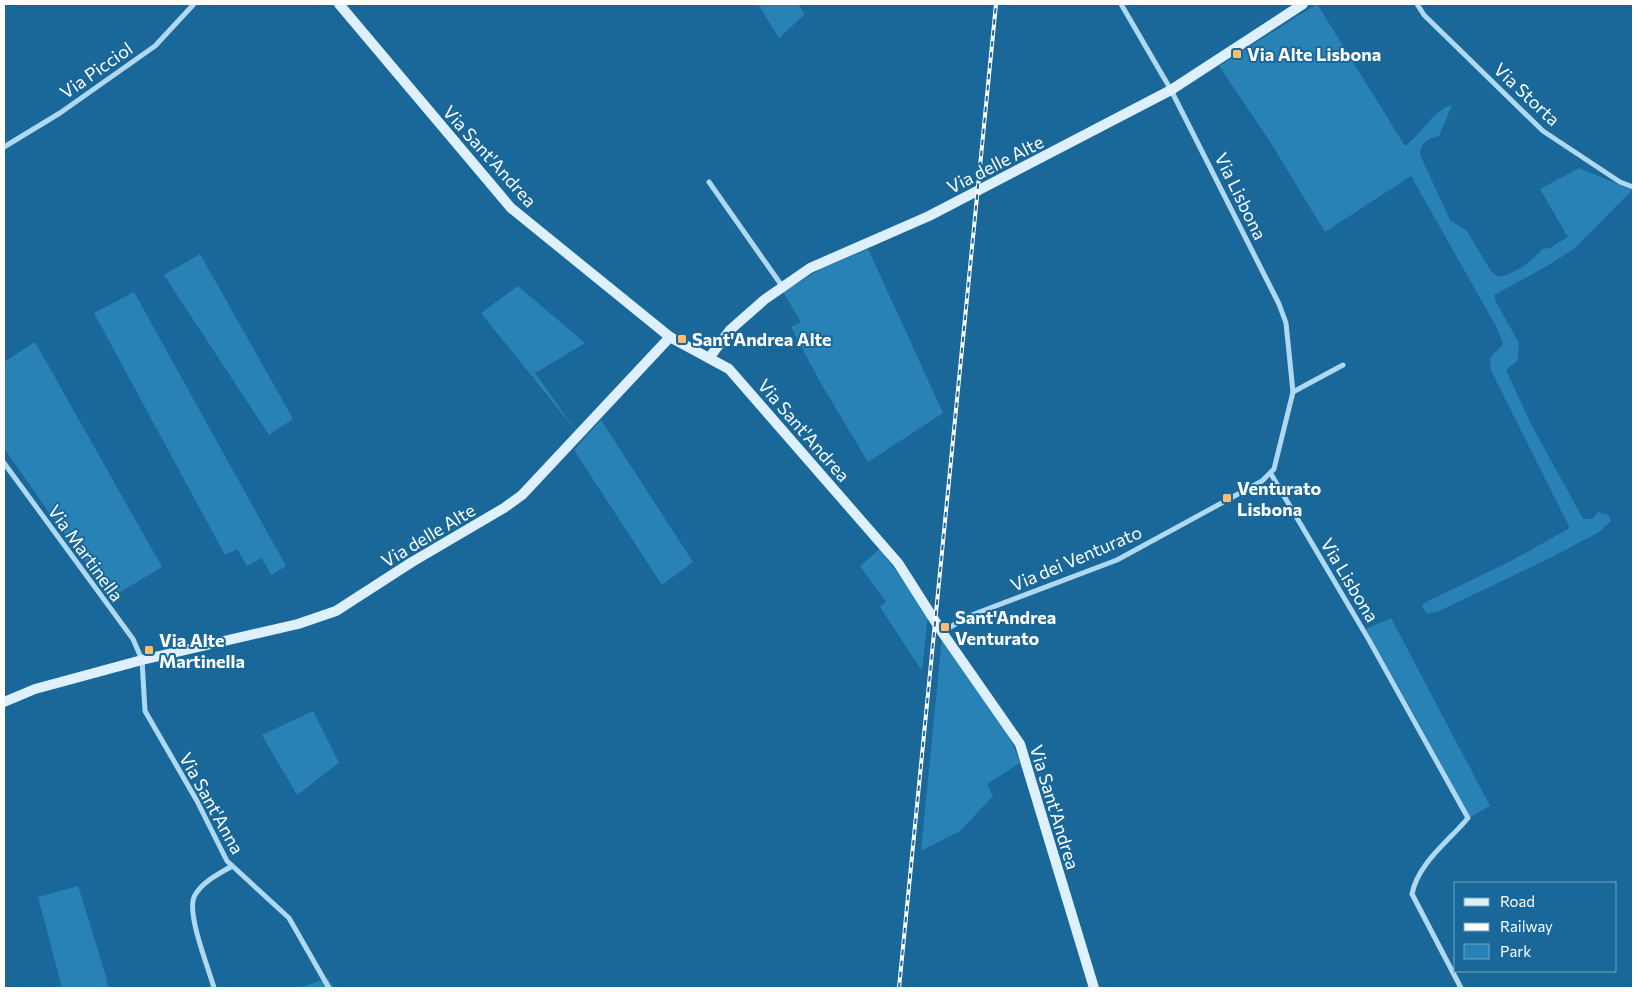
<svg xmlns="http://www.w3.org/2000/svg" width="1637" height="992" viewBox="0 0 1637 992" font-family="Commissioner,sans-serif">
<style>
.green{fill:#2982b6}
.lines{fill:none;stroke-linecap:round;stroke-linejoin:round}
.street{stroke:#afd8f1;stroke-width:5}
.secondary{stroke:#ddf0fc;stroke-width:10}
.rail-casing{stroke:#fff;stroke-width:4}
.rail{stroke:#196899;stroke-width:2;stroke-dasharray:5.5;stroke-linecap:butt}
.poi-dot{fill:#ffbc6f;stroke:#196899;stroke-width:2}
.labels{text-anchor:middle;dominant-baseline:central;stroke-width:4;stroke-linejoin:round;paint-order:stroke}
.poi-label{font-size:18px;font-weight:bold;fill:#fff;stroke:#196899;text-anchor:start}
.street-label{font-size:18px;fill:#fff;stroke:#196899}
</style>
<rect width="100%" height="100%" fill="#196899"/>
<!-- green -->
<g class="green">
<path d="M758,4h40l7,10 -26,24z"/>
<path d="M1317,4l88,142c15,-10 28,-36 47,-41l-13,31c-11,2 -19,7 -19,19l30,65 17,11 24,40 7,6c18,-4 32,-14 44,-28l8,-1 18,-11 -28,-48 39,-21 53,22 -56,57 -27,18 -55,30 2,7 23,41 -1,17 -12,10 24,52 53,97h9l6,-7 10,3 3,6 -12,11 -47,25 -113,54 -12,3 -5,-8 4,-4 83,-40 61,-34 -79,-158 -1,-12 13,-14 -6,-16 -86,-152 -86,56 -56,-92 -50,-74z"/>
<path d="M868,249l75,164 -75,49 -49,-82 -28,-53 10,-5 -18,-30 38,-23z"/>
<path d="M200,254l93,165 -24,16 -105,-160z"/>
<path d="M518,286l67,57 -50,30 41,58 -95,-118z"/>
<path d="M134,292l152,274 -15,9 -9,-17 -15,8 -10,-17 -12,6 -131,-242z"/>
<path d="M35,342l127,225 -50,30 -62,-83 -46,-66v-86z"/>
<path d="M601,420l92,142 -31,23 -88,-135z"/>
<path d="M880,549l48,66 -6,56 -42,-64 6,-5 -26,-36z"/>
<path d="M1391,618l99,188 -21,12 -50,-95 -53,-94z"/>
<path d="M942,637l65,93 13,33 -33,21 6,12 -33,35 -39,20z"/>
<path d="M313,711l26,52 -42,32 -35,-60z"/>
<path d="M78,886l28,90 2,12h-46l-24,-91z"/>
<path d="M328,978l6,10h-34z"/>
</g>
<g class="lines">
<!-- street -->
<g class="street">
<path d="M1417,4l7,11 119,116 77,51 13,5"/>
<path d="M4,147l56,-34 95,-67 39,-42"/>
<path d="M709,182l73,104"/>
<path d="M1293,392l50,-27"/>
<path d="M4,463l129,176 9,21 3,51 52,90 30,60 62,57 40,70"/>
<path d="M1271,474l98,166 99,178c-19,23 -50,45 -56,76l49,94"/>
<path d="M942,632l27,-16 148,-56 145,-79 12,-12 19,-77 -7,-69 -7,-19 -108,-214 -50,-86"/>
<path d="M214,988c-5,-19 -29,-77 -19,-93 8,-14 24,-21 37,-29"/>
</g>
<!-- secondary -->
<g class="secondary">
<path d="M339,4l172,204 159,129 59,32 169,194 44,69 78,112 74,244"/>
<path d="M709,358l21,-28 34,-30 46,-32 119,-52 242,-126 132,-86"/>
<path d="M4,702l31,-13 107,-29 156,-36 38,-13 76,-49 92,-54 18,-13 148,-158"/>
</g>
<defs>
<path id="rail" d="M899,988l97,-984"/>
</defs>
<!-- rail casing -->
<use href="#rail" class="rail-casing"/>
<!-- rail -->
<use href="#rail" class="rail"/>
</g>
<!-- markers -->
<g class="poi-dot">
<rect x="1232" y="49" width="10" height="10" rx="2.5"/>
<rect x="677" y="334" width="10" height="10" rx="2.5"/>
<rect x="1222" y="493" width="10" height="10" rx="2.5"/>
<rect x="940" y="622" width="10" height="10" rx="2.5"/>
<rect x="144" y="645" width="10" height="10" rx="2.5"/>
</g>
<g class="labels">
<!-- poi labels -->
<g class="poi-label">
<text x="1247" y="54">Via Alte Lisbona</text>
<text x="692" y="339">Sant'Andrea Alte</text>
<text x="1237" y="488">Venturato<tspan x="1237" dy="21">Lisbona</tspan></text>
<text x="955" y="617">Sant'Andrea<tspan x="955" dy="21">Venturato</tspan></text>
<text x="159" y="640">Via Alte<tspan x="159" dy="21">Martinella</tspan></text>
</g>
<!-- street labels -->
<g class="street-label">
<text transform="translate(96 70) rotate(-35)">Via Picciol</text>
<text transform="translate(1527 94) rotate(43)">Via Storta</text>
<text transform="translate(490 156) rotate(48)">Via Sant'Andrea</text>
<text transform="translate(995 164) rotate(-27)">Via delle Alte</text>
<text transform="translate(1241 196) rotate(64)">Via Lisbona</text>
<text transform="translate(804 430) rotate(49)">Via Sant'Andrea</text>
<text transform="translate(428 535) rotate(-31)">Via delle Alte</text>
<text transform="translate(86 553) rotate(54)">Via Martinella</text>
<text transform="translate(1076 558) rotate(-23)">Via dei Venturato</text>
<text transform="translate(1350 580) rotate(59)">Via Lisbona</text>
<text transform="translate(212 803) rotate(61)">Via Sant'Anna</text>
<text transform="translate(1055 807) rotate(73)">Via Sant'Andrea</text>
</g>
</g>
<!-- border -->
<rect width="1637" height="992" fill="none" stroke="#ffffff" stroke-width="10"/>
<!-- legend -->
<rect x="1454" y="882" width="162" height="90" fill="#196899" stroke="#75a4c2"/>
<rect x="1464" y="898" width="25" height="8" fill="#ddf0fc" stroke="#75a4c2"/>
<text x="1500" y="907" font-size="15" fill="#ffffff">Road</text>
<rect x="1464" y="923" width="25" height="8" fill="#ffffff" stroke="#75a4c2"/>
<text x="1500" y="932" font-size="15" fill="#ffffff">Railway</text>
<rect x="1464" y="944" width="25" height="15" fill="#2982b6" stroke="#75a4c2"/>
<text x="1500" y="957" font-size="15" fill="#ffffff">Park</text>
</svg>
